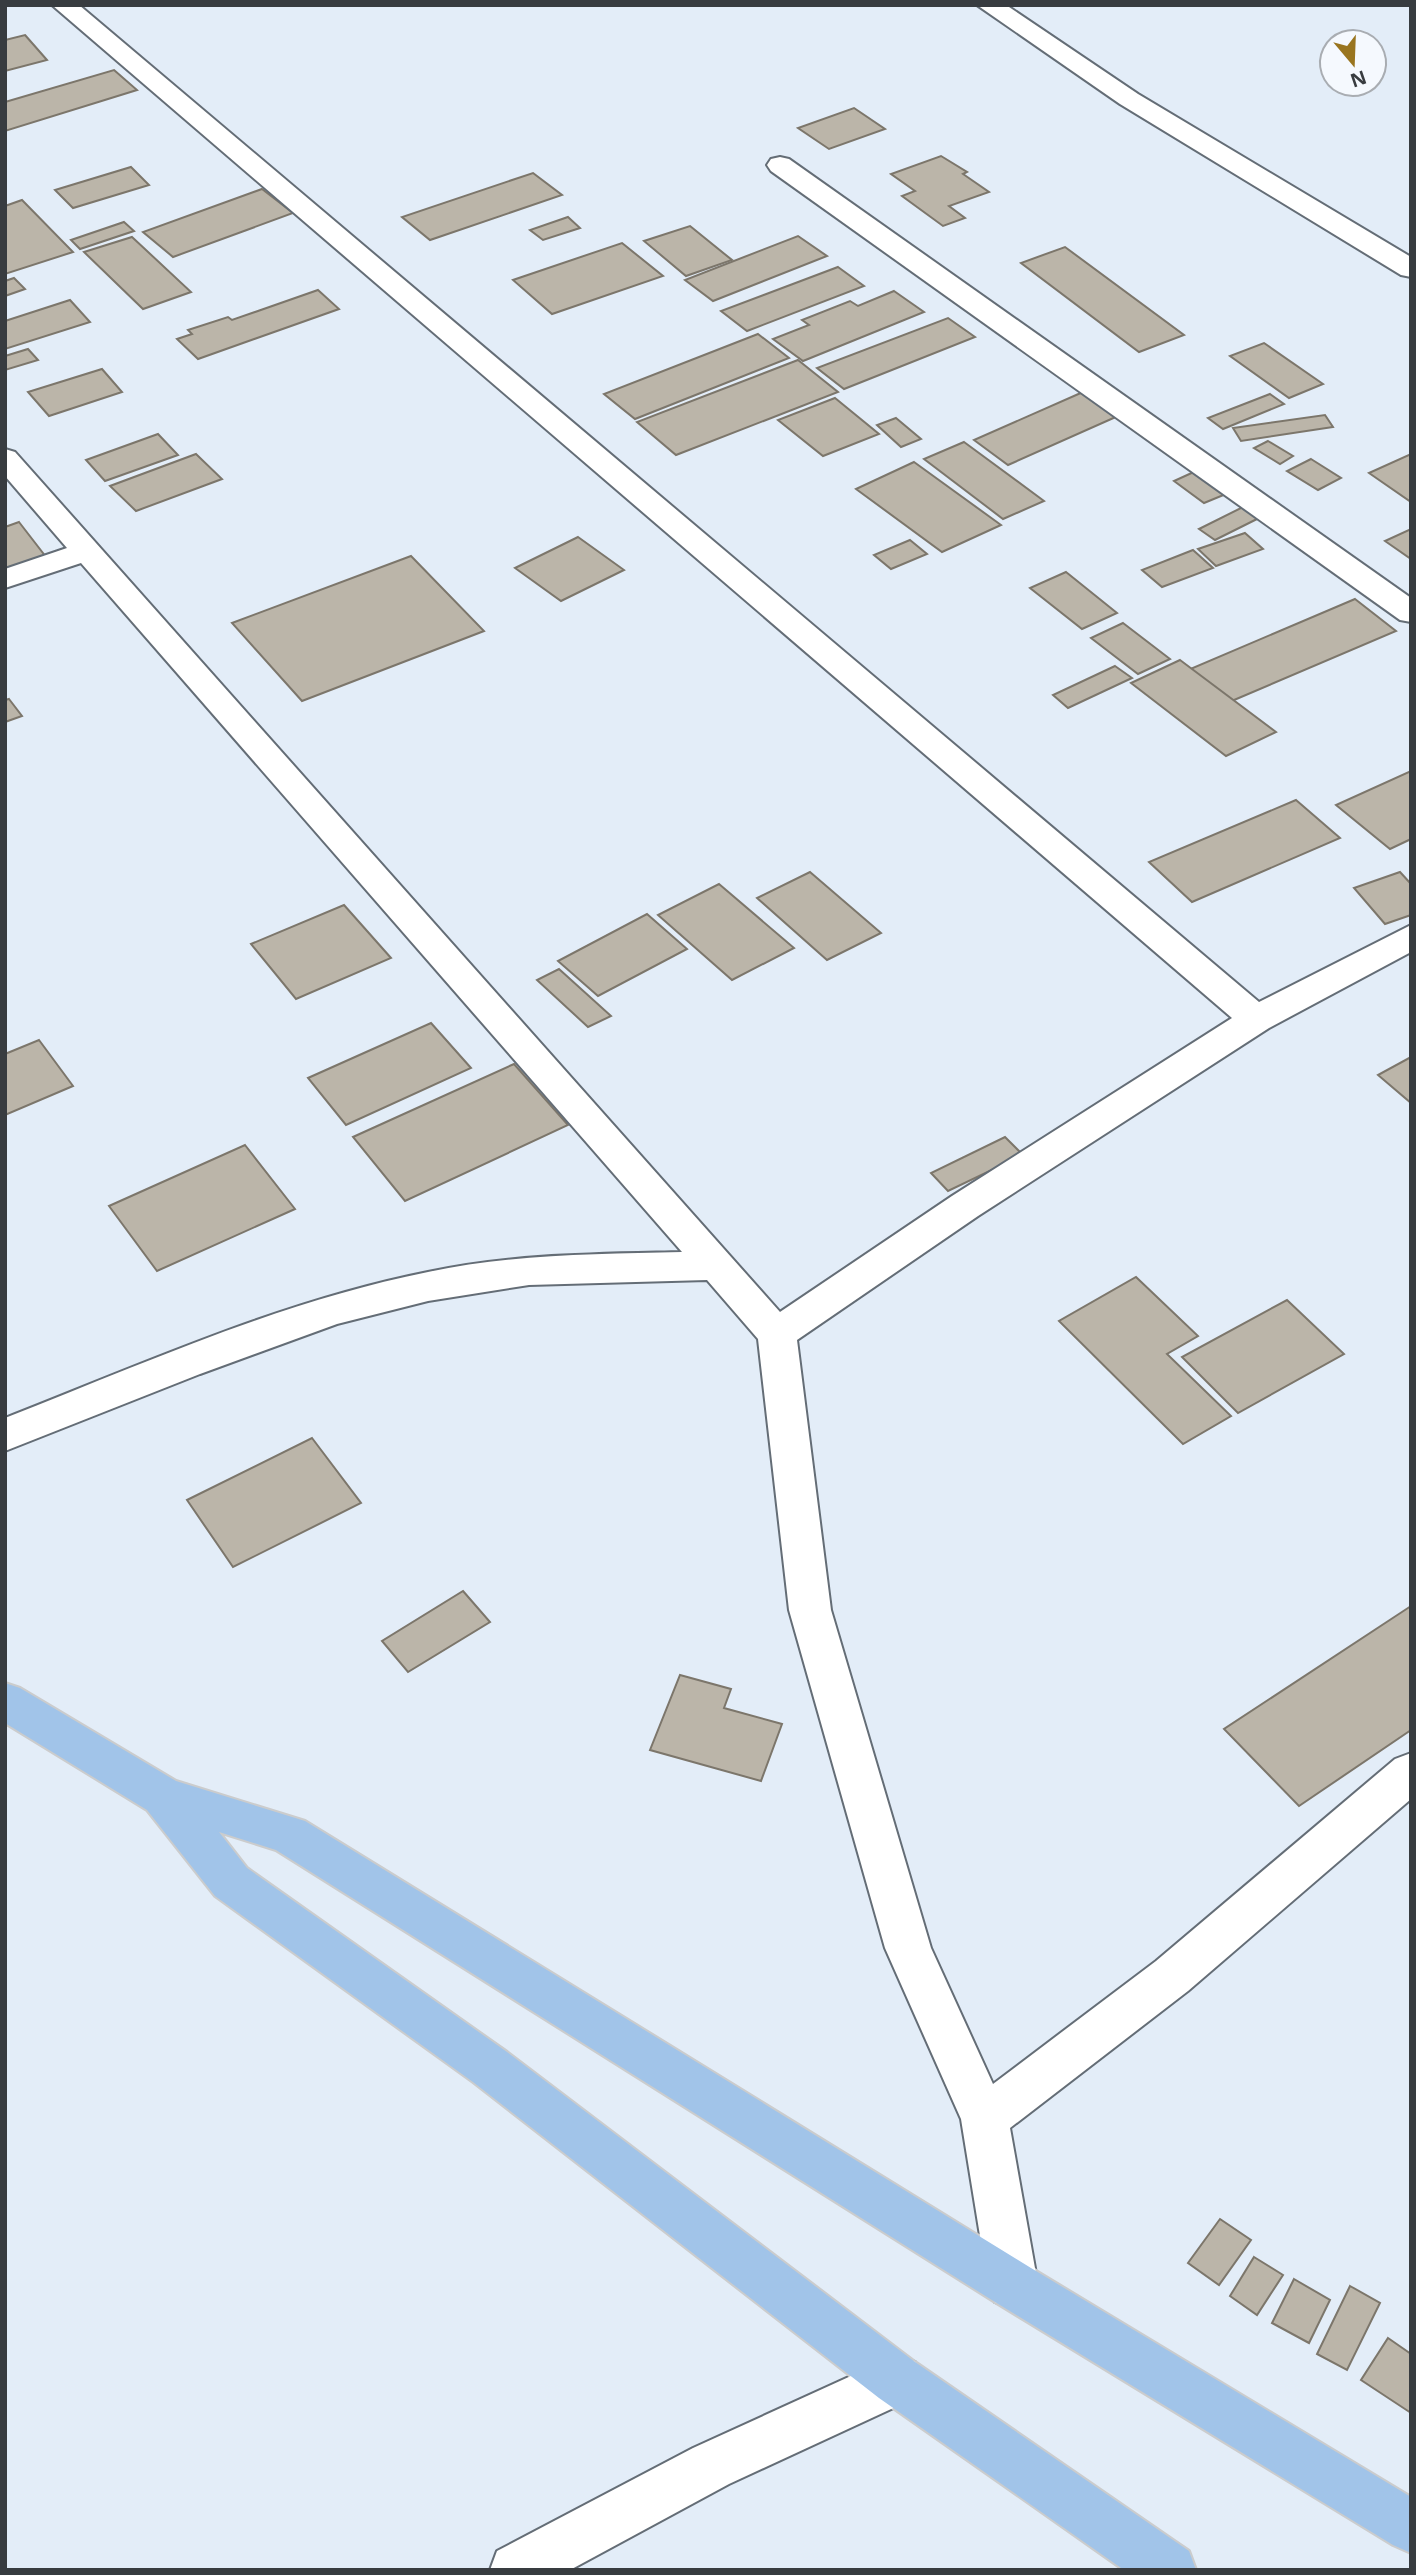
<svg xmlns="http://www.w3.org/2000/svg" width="1416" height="2575" viewBox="0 0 1416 2575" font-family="'Open Sans',sans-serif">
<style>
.building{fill:#bbb5a9;stroke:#7c766b;stroke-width:2}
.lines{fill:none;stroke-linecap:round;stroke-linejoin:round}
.street-casing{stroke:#646d76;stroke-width:4}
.primary-casing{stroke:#cbcccd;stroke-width:4}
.street{fill:#fff;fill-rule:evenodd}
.primary{fill:#a1c4e9;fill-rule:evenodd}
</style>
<rect width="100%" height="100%" fill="#e3edf8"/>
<!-- building -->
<g class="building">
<path d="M25,35l22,25 -42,11v-31z"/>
<path d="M114,70l23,20 -132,41v-29z"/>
<path d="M854,108l31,21 -56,20 -31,-21z"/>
<path d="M941,156l26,16 -4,2 26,18 -40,14 16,12 -22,8 -41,-30 13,-5 -24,-17z"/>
<path d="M131,167l18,18 -76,23 -18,-18z"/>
<path d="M533,173l29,22 -132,45 -28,-23z"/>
<path d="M262,189l31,24 -120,44 -30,-25z"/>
<path d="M22,200l51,52 -68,22v-68z"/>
<path d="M568,217l12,11 -37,12 -13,-10z"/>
<path d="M124,222l10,9 -54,18 -9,-9z"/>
<path d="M690,226l42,34 -46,16 -42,-35z"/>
<path d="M798,236l29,20 -114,45 -28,-21z"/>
<path d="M132,237l59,55 -48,17 -59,-57z"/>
<path d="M622,243l41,33 -111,38 -39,-34z"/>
<path d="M1065,247l119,88 -45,17 -118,-89z"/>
<path d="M838,267l26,19 -117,45 -26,-20z"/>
<path d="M14,278l11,11 -20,7v-15z"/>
<path d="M318,290l21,19 -141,50 -21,-20 15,-5 -4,-4 40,-13 4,3z"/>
<path d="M894,291l30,21 -121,49 -30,-22 36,-14 -7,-5 48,-19 8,5z"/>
<path d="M70,300l20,22 -85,27v-28z"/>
<path d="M948,318l27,19 -131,52 -27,-21z"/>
<path d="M758,334l31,24 -154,61 -31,-25z"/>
<path d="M1264,343l59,41 -34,14 -59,-42z"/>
<path d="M28,349l10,11 -33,10v-14z"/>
<path d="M798,360l40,32 -162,63 -39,-33z"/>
<path d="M102,369l20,23 -73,24 -21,-24z"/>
<path d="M1083,392l35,24 -110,49 -34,-25z"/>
<path d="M1270,394l14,10 -61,25 -15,-11z"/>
<path d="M835,398l44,36 -56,22 -45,-36z"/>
<path d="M1325,415l8,12 -92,14 -8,-13z"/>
<path d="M896,418l25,21 -20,8 -24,-22z"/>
<path d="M158,434l20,21 -73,26 -19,-21z"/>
<path d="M1268,441l25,15 -13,8 -26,-16z"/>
<path d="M964,442l80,59 -41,18 -79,-60z"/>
<path d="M196,454l26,25 -86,32 -26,-25z"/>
<path d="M1411,454v48l-42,-29z"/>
<path d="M1311,459l30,19 -23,12 -31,-19z"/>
<path d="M914,462l87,63 -59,27 -86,-63z"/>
<path d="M1196,471l30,23 -22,9 -30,-22z"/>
<path d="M1245,506l16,11 -46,23 -16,-11z"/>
<path d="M19,522l27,35 -41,14v-44z"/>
<path d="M1411,529v30l-26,-18z"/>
<path d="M1245,533l18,16 -47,17 -18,-17z"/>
<path d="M578,537l46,33 -63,31 -46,-33z"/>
<path d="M910,540l17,14 -36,15 -17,-14z"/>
<path d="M1193,550l20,18 -51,19 -20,-17z"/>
<path d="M411,556l73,75 -182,70 -70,-78z"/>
<path d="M1066,572l51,41 -35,16 -52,-41z"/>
<path d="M1355,599l41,32 -169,72 -39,-33z"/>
<path d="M1123,623l47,36 -32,15 -47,-36z"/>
<path d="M1180,660l96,72 -50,24 -95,-73z"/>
<path d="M1115,666l17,12 -64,30 -15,-13z"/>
<path d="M9,699l13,17 -17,6v-22z"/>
<path d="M1411,771v68l-21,10 -54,-44z"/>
<path d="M1296,800l44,38 -148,64 -43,-40z"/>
<path d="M810,872l71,61 -54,27 -70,-62z"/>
<path d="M1400,872l11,12v31l-26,9 -31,-36z"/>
<path d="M719,884l75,64 -62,32 -74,-65z"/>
<path d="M344,905l47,53 -95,41 -45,-55z"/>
<path d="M647,914l40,35 -89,47 -40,-35z"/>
<path d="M559,969l52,47 -23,11 -51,-47z"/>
<path d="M431,1023l40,45 -125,57 -38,-47z"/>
<path d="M39,1040l34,46 -68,29v-61z"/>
<path d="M1411,1057v46l-33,-28z"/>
<path d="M514,1064l54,61 -163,76 -52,-64z"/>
<path d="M1005,1137l18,18 -75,36 -17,-18z"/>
<path d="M245,1145l50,64 -138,62 -48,-65z"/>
<path d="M1136,1277l62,59 -31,18 64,62 -48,28 -124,-123z"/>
<path d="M1287,1300l57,54 -106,59 -56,-56z"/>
<path d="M312,1438l49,65 -128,64 -46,-67z"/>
<path d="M463,1591l27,31 -82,50 -26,-31z"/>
<path d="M1411,1606v124l-112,76 -75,-77z"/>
<path d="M680,1675l51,14 -7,19 58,16 -21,57 -111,-31z"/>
<path d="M1220,2219l31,21 -32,45 -31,-22z"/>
<path d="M1254,2257l29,18 -26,40 -27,-19z"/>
<path d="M1294,2279l36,21 -21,43 -37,-20z"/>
<path d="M1350,2286l30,17 -33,67 -30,-16z"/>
<path d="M1388,2338l23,16v59l-50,-33z"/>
</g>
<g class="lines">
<defs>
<g id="street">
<path d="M52,5h27l1180,997 152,-77v27l-142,76 -291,188 -181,124 34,270 100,338 62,136 163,-123 239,-202 16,-6v46l-223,192 -178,137 28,157 -7,17 -18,7 -18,-7 -7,-17 -27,-166 -76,-171 -96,-338 -31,-271 -51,-59 -178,5 -101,16 -91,23 -137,50 -195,77v-33c138,-54 277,-117 423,-146 83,-18 169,-18 254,-20l-601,-689 -76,25v-19l62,-21 -62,-72v-27l10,3 765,860 172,-116 280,-178z"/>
<path d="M977,5h29l132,89 273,163v20l-10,-2 -281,-171z"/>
<path d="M780,157l9,2 622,439v24l-11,-2 -629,-449 -4,-6 4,-6z"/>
<path d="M897,2355l18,7 7,18 -7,18 -186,86 -159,86h-80l7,-19 196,-103z"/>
</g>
<path id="primary" d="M5,1683l15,5 156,93 129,40 726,447 380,229v56l-18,-8 -398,-243 -719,-452 -57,-18 28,36 260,184 408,310 274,189 7,19h-72l-245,-172 -406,-316 -258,-186 -68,-86 -142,-87z"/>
</defs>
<!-- street casing -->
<use href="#street" class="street-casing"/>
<!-- primary casing -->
<use href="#primary" class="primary-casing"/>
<!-- street -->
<use href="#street" class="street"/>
<!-- primary -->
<use href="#primary" class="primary"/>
</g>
<!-- border -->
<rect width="1416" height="2575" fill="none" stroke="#383c40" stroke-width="14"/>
<!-- north arrow -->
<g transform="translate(1353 63) rotate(161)"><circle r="33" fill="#f5f9fe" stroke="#a9adb2" stroke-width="2"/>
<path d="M0-5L12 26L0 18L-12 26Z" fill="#99751f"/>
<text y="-10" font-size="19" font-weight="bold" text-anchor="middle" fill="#383c40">N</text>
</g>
</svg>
